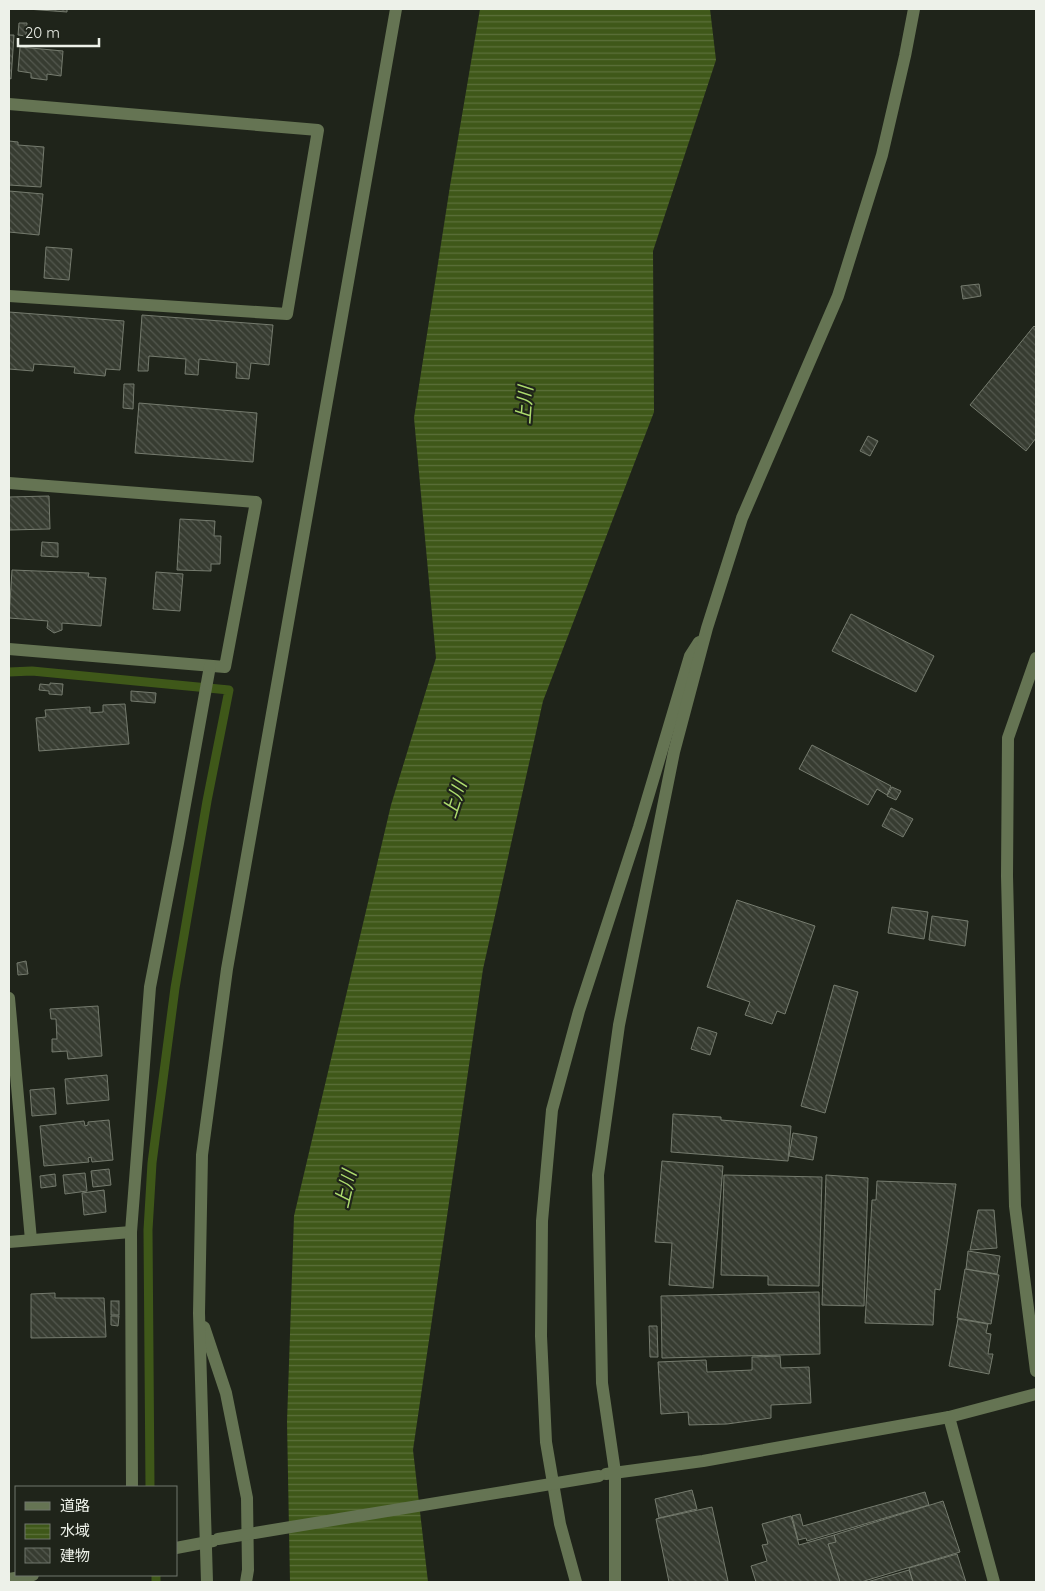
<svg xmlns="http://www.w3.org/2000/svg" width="1045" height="1591" viewBox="0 0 1045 1591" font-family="Quicksand,'Noto Sans JP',sans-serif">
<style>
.water{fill:url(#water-rules)}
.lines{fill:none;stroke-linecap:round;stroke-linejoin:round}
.stream{stroke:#3f5819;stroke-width:9}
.building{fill:url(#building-back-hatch);stroke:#757b6e}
.minor{stroke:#657453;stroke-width:12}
.minor-bridge{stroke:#657453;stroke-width:12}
.labels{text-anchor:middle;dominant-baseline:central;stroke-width:4.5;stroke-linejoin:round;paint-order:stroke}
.water-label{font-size:19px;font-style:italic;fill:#addc6e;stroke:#1f241a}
</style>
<defs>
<pattern id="water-rules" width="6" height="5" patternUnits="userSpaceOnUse" patternTransform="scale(1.25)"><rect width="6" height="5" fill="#3f5819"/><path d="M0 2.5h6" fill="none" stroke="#5b703a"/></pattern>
<pattern id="building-back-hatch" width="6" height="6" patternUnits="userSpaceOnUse" patternTransform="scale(1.25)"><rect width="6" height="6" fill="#373c31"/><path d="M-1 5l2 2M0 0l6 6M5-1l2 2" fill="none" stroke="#54594f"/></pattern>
</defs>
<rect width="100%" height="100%" fill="#1f241a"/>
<!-- water -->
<path class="water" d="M480,9h230l6,51 -63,191 1,161 -111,289 -60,268 -70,481 15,132h-138l-3,-160 7,-206 97,-411 45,-147 -22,-240 36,-232z"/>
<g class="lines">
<!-- stream -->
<g class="stream">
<path d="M9,672l23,-1 197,19 -22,111 -32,187 -23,175 -4,67 2,257"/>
<path d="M156,1575v7"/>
</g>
</g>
<!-- building -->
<g class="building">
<path d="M27,9h40v3z"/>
<path d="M19,23h8l-1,13 -8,-1z"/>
<path d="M9,35h5l-3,44 -2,-1z"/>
<path d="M20,47l43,4 -2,25 -14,-2v6l-16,-2v-5l-13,-2z"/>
<path d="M9,141l9,1v3l26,2 -3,40 -32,-2z"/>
<path d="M9,191l34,3 -4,41 -30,-3z"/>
<path d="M46,247l26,2 -3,31 -25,-2z"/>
<path d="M979,284l2,12 -18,3 -2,-13z"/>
<path d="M9,312l115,9 -4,49 -14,-1 -1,7 -31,-3 1,-6 -41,-3 -1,7 -24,-2z"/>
<path d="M142,315l131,10 -4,40 -18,-2 -2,16 -13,-1 1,-15 -38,-4 -1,16 -13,-1 1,-15 -37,-3 -1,15h-10z"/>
<path d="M1034,326l2,2v110l-10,13 -56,-46z"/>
<path d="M124,384h10l-1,25 -10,-1z"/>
<path d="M139,403l118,10 -4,49 -118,-9z"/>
<path d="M868,436l10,5 -8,15 -10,-5z"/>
<path d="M49,496l1,33 -41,1v-33z"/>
<path d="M180,519l35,2 -1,15h7l-1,28h-9v7l-34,-1z"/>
<path d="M42,542l16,1v14l-17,-1z"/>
<path d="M12,570l77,3 -1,4 18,1 -5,48 -39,-3v7l-8,3 -7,-5 1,-7 -39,-3z"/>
<path d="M156,572l27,2 -3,37 -27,-2z"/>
<path d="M851,614l83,42 -18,36 -84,-41z"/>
<path d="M50,683l13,1 -1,11 -13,-1v-3l-10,-1 1,-6 10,1z"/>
<path d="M131,691l25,2 -1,10 -24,-2z"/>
<path d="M125,704l4,40 -90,7 -3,-33 10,-1 -1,-7 45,-3v6l13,-1v-7z"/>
<path d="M812,745l79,41 -4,9 -10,-6 -9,16 -69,-36z"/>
<path d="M892,787l9,4 -5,9 -9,-4z"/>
<path d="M891,808l22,11 -10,18 -21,-11z"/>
<path d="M737,900l78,26 -30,88 -8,-3 -5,13 -27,-9 5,-13 -43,-15z"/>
<path d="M892,907l36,5 -4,27 -36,-6z"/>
<path d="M932,916l36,5 -3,25 -36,-6z"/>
<path d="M26,961l2,13 -10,1 -1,-12z"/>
<path d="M834,985l24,7 -33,121 -24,-7z"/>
<path d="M98,1006l4,50 -34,3 -1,-8 -15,1v-13h5l-1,-20h-5l-1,-10z"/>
<path d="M698,1027l19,6 -7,22 -19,-6z"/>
<path d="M107,1075l2,25 -42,4 -2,-25z"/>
<path d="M54,1088l2,26 -24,2 -2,-26z"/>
<path d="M673,1114l48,3v3l70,6 -3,35 -117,-9z"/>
<path d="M109,1120l4,40 -21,2 -1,-5 -3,1 1,4 -45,4 -4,-40 44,-5 1,5 3,-1v-3z"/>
<path d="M793,1133l24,4 -4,23 -24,-4z"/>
<path d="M662,1161l61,5 -10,122 -44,-3 3,-42 -17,-1z"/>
<path d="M109,1169l2,16 -18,2 -2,-16z"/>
<path d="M85,1173l2,18 -22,3 -2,-19z"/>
<path d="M55,1174l1,12 -15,2 -1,-12z"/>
<path d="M724,1175l98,2 -3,109 -51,-1v-9l-47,-1z"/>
<path d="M826,1175l42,3 -4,128 -42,-1z"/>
<path d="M877,1181l79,3 -16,106 -5,-1 -2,36 -68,-2 7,-123h4z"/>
<path d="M104,1190l2,22 -22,3 -2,-22z"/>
<path d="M978,1210h16l3,38 -27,2z"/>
<path d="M968,1251l32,5 -3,18 -31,-5z"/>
<path d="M965,1269l34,6 -8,49 -34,-6z"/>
<path d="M819,1292l1,62 -158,4 -1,-62z"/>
<path d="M55,1293v5h49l2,39 -75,1v-44z"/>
<rect x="111" y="1301" width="8" height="14"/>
<path d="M111,1316h8l-1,10 -7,-1z"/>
<path d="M958,1319l30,5 -2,9 5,1 -3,20h5l-4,20 -40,-8z"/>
<path d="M649,1326h8l1,31h-8z"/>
<path d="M780,1356l1,12 28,-1 2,36 -40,2v13l-44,6 -38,1 -1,-13 -27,2 -3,-52 48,-2 1,12 45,-2v-13z"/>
<path d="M692,1490l5,19 -38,9 -4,-19z"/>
<path d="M925,1492l4,13 -122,36 -1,-3 -8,2 -6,-24 8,-2 3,12z"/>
<path d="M943,1501l17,51 -99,30h-21l-12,-38 8,-3 -2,-6z"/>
<path d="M712,1507l16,74 -7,1h-52l-13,-63z"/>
<path d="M791,1516l8,29 35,-10 2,7 -8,2 12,38h-84l-5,-16 16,-5 -5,-16 6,-1 -6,-20z"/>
<path d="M957,1554l9,28h-53l-4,-14z"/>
<path d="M909,1570l4,12h-46z"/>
</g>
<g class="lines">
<!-- minor -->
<g class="minor">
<path d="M9,104l309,26 -31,184 -278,-18"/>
<path d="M9,483l247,19 -31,165 -216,-18"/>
<path d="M1036,658l-28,80 -1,138 8,330 21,165"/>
<path d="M9,998l22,242"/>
<path d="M9,1242l122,-10"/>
<path d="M204,1327l22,66 21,105 1,72 -2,12"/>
<path d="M949,1417l45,165"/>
<path d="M606,1474l97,-13 246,-44 87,-23"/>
<path d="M132,1487l-1,-255 19,-245 28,-144 32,-177"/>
<path d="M176,1548l37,-7"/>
<path d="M9,1579l24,-4"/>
<path d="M207,1582l-8,-269 3,-158 25,-186 169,-960"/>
<path d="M576,1582l-16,-58 -14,-82 -5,-106 1,-115 10,-111 27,-99 60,-184 51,-171 9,-14"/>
<path d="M615,1582v-110l-13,-89 -4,-208 21,-150 55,-273 33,-124 35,-110 96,-222 44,-141 23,-99 9,-47"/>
</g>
<!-- minor-bridge -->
<path class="minor-bridge" d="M218,1539l381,-63"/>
</g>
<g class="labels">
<!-- water labels -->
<g class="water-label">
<text transform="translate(524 405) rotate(-86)">上川</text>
<text transform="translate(454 799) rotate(-72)">上川</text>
<text transform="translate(345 1189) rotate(-77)">上川</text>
</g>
</g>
<!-- border -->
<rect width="1045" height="1591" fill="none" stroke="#edf1e9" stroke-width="20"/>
<!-- legend -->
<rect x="15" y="1486" width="162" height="90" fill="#1f241a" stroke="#71766d"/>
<rect x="25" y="1502" width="25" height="8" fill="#657453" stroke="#71766d"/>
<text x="60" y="1511" font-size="15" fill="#edf1e9">道路</text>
<rect x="25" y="1524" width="25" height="15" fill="url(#water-rules)" stroke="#71766d"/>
<text x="60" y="1536" font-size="15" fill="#edf1e9">水域</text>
<rect x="25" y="1548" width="25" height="15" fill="url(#building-back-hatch)" stroke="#71766d"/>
<text x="60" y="1561" font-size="15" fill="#edf1e9">建物</text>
<!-- scale -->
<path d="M18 38v8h81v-8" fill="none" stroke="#edf1e9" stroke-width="2.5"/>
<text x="25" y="38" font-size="15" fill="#edf1e9" stroke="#1f241a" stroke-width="4" paint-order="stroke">20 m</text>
</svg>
